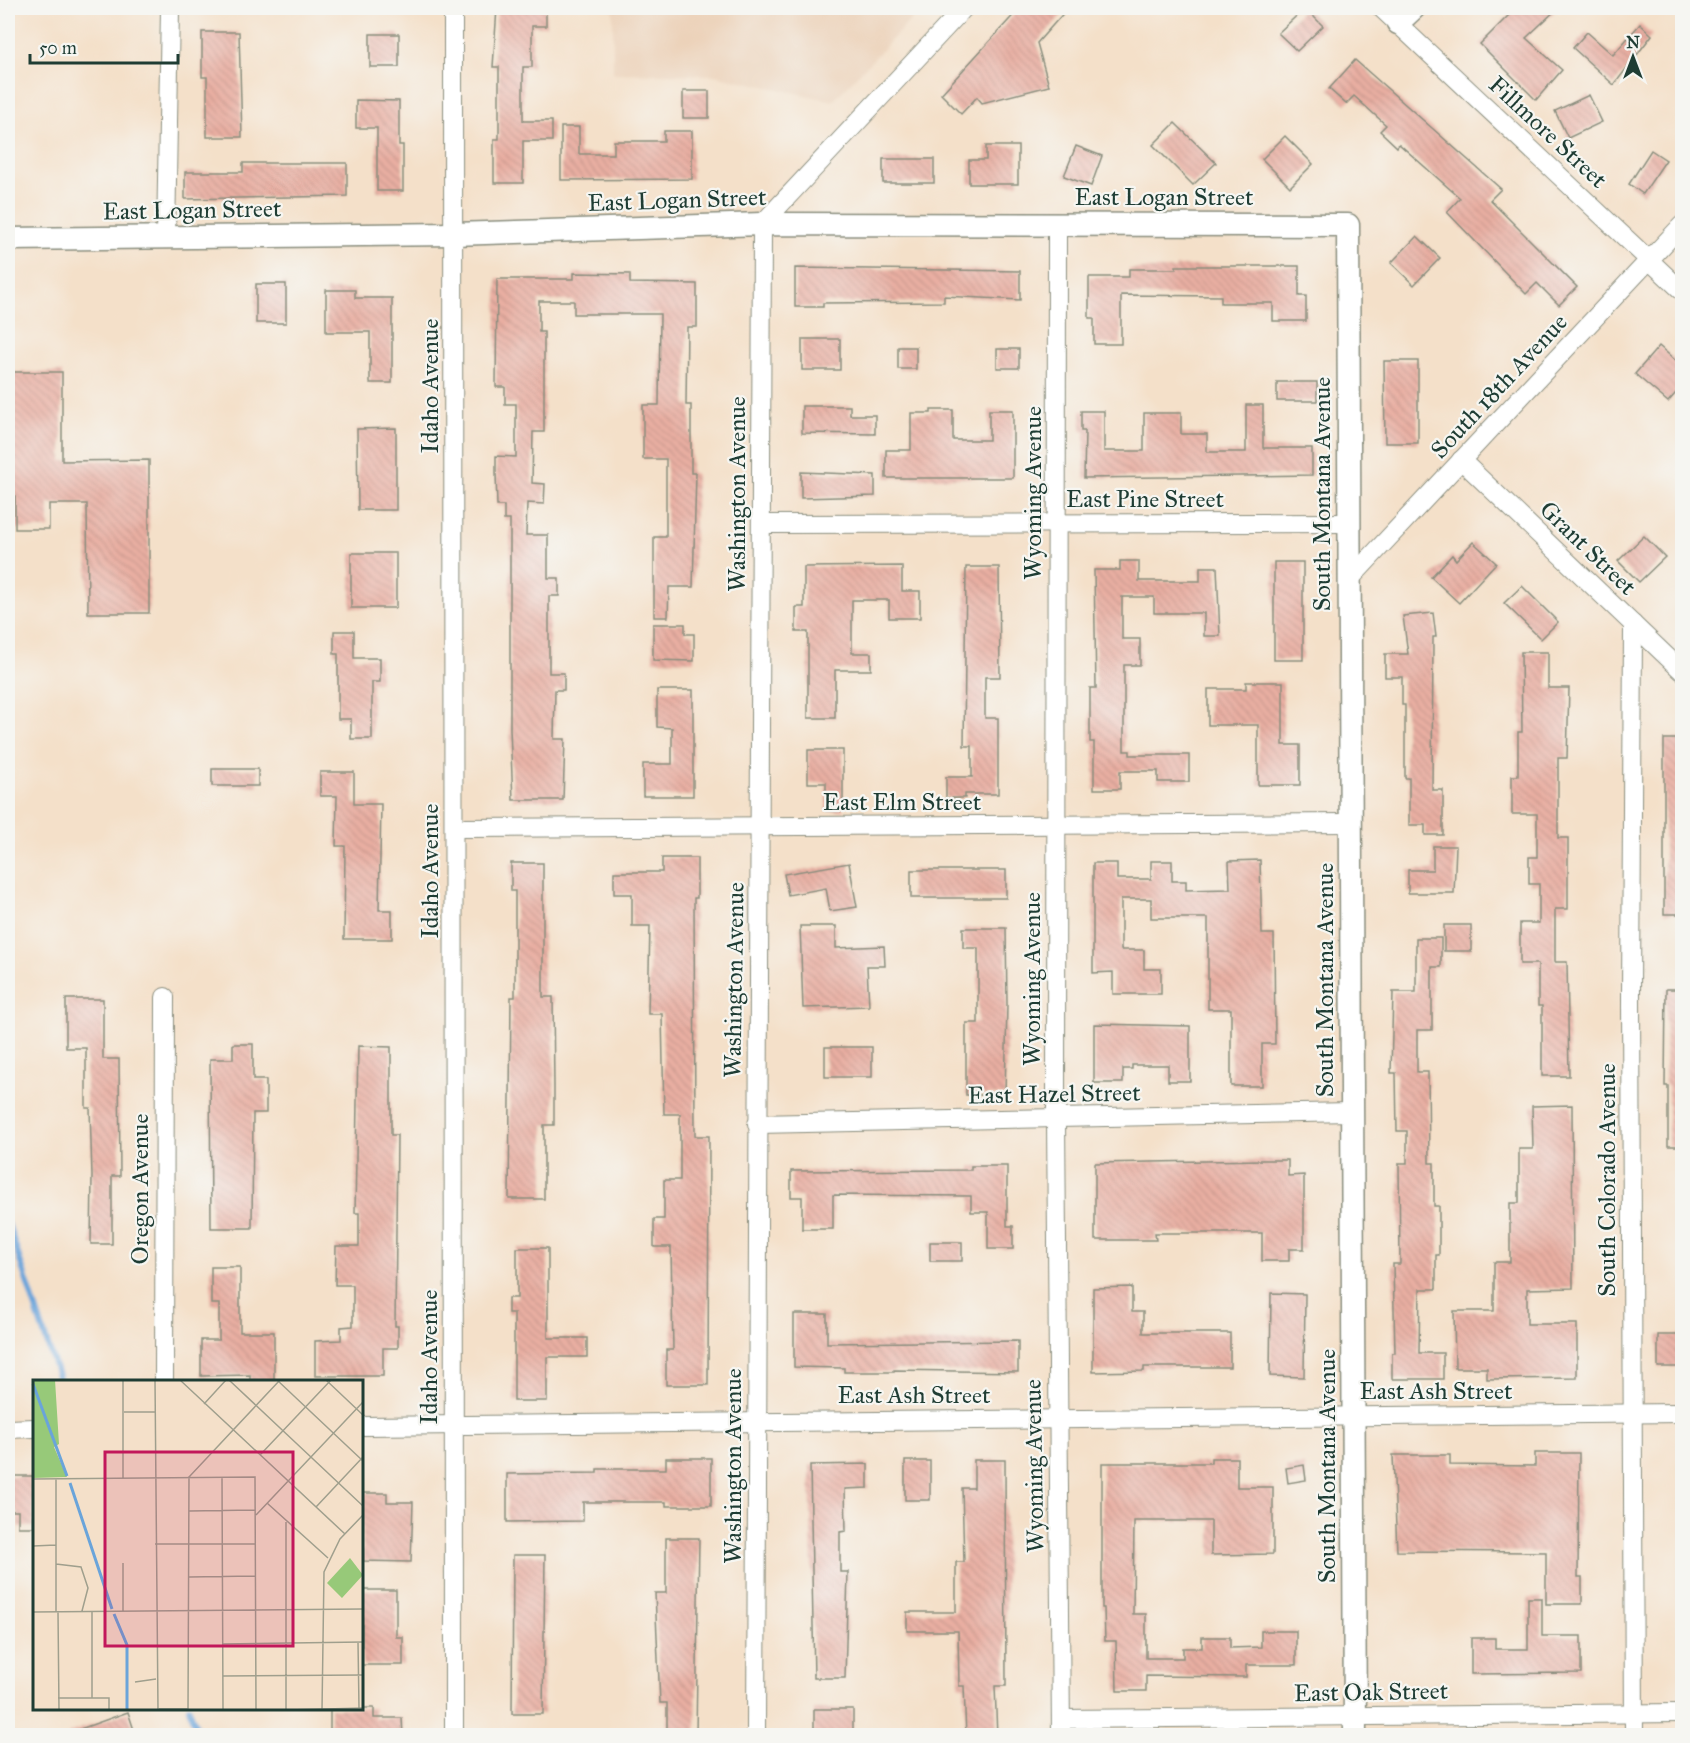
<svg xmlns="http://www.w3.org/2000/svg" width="1690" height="1743" viewBox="0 0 1690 1743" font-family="'IM FELL Great Primer',serif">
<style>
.built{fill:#ecd2b9}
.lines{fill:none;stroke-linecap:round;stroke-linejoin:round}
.stream{stroke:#6aa4da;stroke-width:6}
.building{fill:url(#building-back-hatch)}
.minor-casing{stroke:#8a8e7e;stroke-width:20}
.tertiary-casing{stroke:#8a8e7e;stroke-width:25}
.minor{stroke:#fff;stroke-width:18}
.tertiary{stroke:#fff;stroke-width:22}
.labels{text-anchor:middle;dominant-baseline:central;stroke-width:4.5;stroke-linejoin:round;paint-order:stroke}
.street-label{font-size:24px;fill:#1f3d34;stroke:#f6f6f2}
.inset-river{fill:none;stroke:#6aa4da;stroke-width:3}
.inset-road{fill:none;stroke:#9f9f8d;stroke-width:1.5}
.view{fill:#c2185b;fill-opacity:0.15;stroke:#c2185b;stroke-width:3}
.inset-edge{fill:none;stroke:#1f3d34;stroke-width:3}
</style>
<defs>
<pattern id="building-back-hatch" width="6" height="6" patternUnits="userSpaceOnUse" patternTransform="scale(1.5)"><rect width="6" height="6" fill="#e9afa2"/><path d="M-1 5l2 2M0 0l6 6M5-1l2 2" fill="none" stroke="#c7978c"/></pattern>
</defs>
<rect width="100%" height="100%" fill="#f6f6f2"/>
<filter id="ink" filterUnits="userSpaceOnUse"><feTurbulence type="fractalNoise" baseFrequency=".0167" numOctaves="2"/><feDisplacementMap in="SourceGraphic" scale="12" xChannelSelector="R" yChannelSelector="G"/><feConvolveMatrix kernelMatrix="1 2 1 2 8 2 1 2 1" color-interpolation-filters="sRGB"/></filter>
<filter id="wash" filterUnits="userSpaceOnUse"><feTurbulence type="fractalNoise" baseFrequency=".008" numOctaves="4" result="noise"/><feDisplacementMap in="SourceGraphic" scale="24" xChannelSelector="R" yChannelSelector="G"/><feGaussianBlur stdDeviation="1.35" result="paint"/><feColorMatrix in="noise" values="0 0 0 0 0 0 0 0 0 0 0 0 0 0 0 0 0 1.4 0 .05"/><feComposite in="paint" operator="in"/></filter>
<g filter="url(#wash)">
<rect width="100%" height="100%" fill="#f4e0c9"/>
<!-- built -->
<path class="built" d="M613,8h309l-89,93 -119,-26 -101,-2z"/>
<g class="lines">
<!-- stream -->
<g class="stream">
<path d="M8,1224l52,158"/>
<path d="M189,1708l10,28"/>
</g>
</g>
<g id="blocks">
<!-- building -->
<g class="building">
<path d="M497,8h49v18h-14v41h-9v54h29v20h-29v42h-29v-44h5v-72h-6z"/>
<path d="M1020,8h48l-31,35 12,43 -67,17 -5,-6 -16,17 -20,-20z"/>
<path d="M1305,8l18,18 -26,25 -19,-18z"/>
<path d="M1516,8h42l-32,30 36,32 -26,30 -56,-56z"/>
<path d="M1640,24l12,11 -38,50 -41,-37 14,-16 26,23z"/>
<path d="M202,32h37l3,105h-35v-60h-5z"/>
<rect x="370" y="34" width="29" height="33"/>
<path d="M1355,60l146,129 -11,11 87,87 -18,18 -22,-22 -11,11 -79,-82 13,-14 -61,-54 -2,3 -17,-16 6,-6 -32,-29 -8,8 -17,-15z"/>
<rect x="683" y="91" width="26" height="27"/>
<path d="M1589,95l13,27 -34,16 -13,-27z"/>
<path d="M356,100l43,1v44h4v46h-26v-63h-21z"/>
<path d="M1175,123l41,40 -23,22 -40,-40z"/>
<path d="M561,127h18v27h35v-13h50v-10h28v48l-131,1z"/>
<path d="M1285,136l28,28 -23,23 -28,-28z"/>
<path d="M986,146h32v38h-49v-24h17z"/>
<path d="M1076,146l26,10 -11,30 -27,-10z"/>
<path d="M1651,150l15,10 -23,34 -14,-10z"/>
<rect x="883" y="159" width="51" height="24"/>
<path d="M243,163h104v33l-162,3v-27h58z"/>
<path d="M1417,236l23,22 -26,27 -23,-22z"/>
<path d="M1176,266h123v30h7v25h-33v-18h-52v-7l-100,-1v49h-27v-26h-5v-41h40v-8h47z"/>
<path d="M795,268l225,3v29l-76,-4v6l-121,1v4h-28z"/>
<path d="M574,273l56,1v9l67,1v43h-10l-1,78h5v68h5l-3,114h-24l-1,30h-14v-80h12v-78h-23v-54h16l1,-91h-86v-13h-35v31h5v100h-11l-1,51 13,1 -1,20 -17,-1 -1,32h22v43h11v18h-10v77h15v17h-9l-1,49h11l-2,61h-50l-3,-71v-209h-6v-14h-7l-1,-33v-17l20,1v-53h-11v-17h-9l1,-108h77z"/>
<rect x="256" y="284" width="30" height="39"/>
<path d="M326,290h29v8h37v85h-22v-51h-44z"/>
<rect x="802" y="339" width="38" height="31"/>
<path d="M1659,346l24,21v18l-15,17 -33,-28z"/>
<rect x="898" y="347" width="18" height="22"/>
<rect x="997" y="349" width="22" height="19"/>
<path d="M1384,361h34v82h-33z"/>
<path d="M8,372h54v89l87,-1v153h-61l-1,-109h-38v25h-34v-33h-7z"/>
<rect x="1277" y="382" width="40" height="19"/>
<path d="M1246,405h17v43h49v27l-228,3 1,-47h-4v-20h23v40h40v-38h37v21h26v18h39z"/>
<path d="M802,406h48v9h25v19l-73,-1z"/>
<path d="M931,410h22v30h36v-30h24v68h-127v-28h25v-37h20z"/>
<path d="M396,428v82h-38l-1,-81z"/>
<path d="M801,472l74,3v21l-74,2z"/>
<path d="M1644,536l21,21 -26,25 -21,-21z"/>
<path d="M1473,542l23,21 -37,40 -28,-26 21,-22 4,5z"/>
<rect x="351" y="553" width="45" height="55"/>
<path d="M1120,561h19v20h61v-14h17l3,69h-16v-23h-50v-16h-32v42h18v26h-16v86h6v4h59v27h-31v-11h-38v18h-26v-47h-4v-54h6l-2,-118h26z"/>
<rect x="1274" y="562" width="29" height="98"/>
<path d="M902,566v25h18v27h-31v-18h-37v53h19v17h-36v48h-27v-86h-12v-25h8v-40z"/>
<path d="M966,567h33l1,110h-15v41h13v76h-33v4h-19v-21h26v-31h-8z"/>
<path d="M1522,586l36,36 -17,17 -37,-36z"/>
<path d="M1433,613l3,24h-3l-1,153h11v45h-18v-10h-16v-47h-4v-73h-3v-28h-17v-23h23l-5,-38z"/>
<path d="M653,624h32v10h9v27l-41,-1z"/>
<path d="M334,631h20v27h26v24h-8v57h-21v-20h-13v-65h-4z"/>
<path d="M1521,652h27v36h21l-2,70h-9v80h10v71h-13v53h12l2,114h-27v-70h-4v-42h-18v-41h19v-39h-10v-27h8v-43h-25v-38h6v-44h4z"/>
<path d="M1246,682h37v63h17v40h-42v-60h-50v-36h38z"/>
<path d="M657,690h36v106h-50v-32h29v-36l-15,-1z"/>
<rect x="1664" y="739" width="19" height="175"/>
<path d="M808,750h35v61h-17v-28h-18z"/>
<rect x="212" y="769" width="46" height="17"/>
<path d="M320,772h34v32h27l-2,106h13v29h-48l1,-93h-9l1,-50h-17z"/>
<path d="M1433,846h23l-2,47h-46v-23h25z"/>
<path d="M662,858h35v40h-3l1,238h14l-1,249h-42v-35h7l-2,-103h-17v-28h10v-39h16v-66h-16l-2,-100h-14l2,-88h-18v-32h-18v-22h48z"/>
<path d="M1260,860l2,74h12l1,110h-13v42h-31v-77h-23v-91h-57v-19h-30v51h23v19h17v25h-48v-22l-20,1v-110h24v16h34v-18h21v20h14v9l44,-1 -1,-28z"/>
<path d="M511,863h32v134h10l1,89v39h-10v74h-35l2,-202h4v-106h-4z"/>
<path d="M849,863l8,44 -27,4 -4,-23 -38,7 -4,-21z"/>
<rect x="911" y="870" width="95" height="28"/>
<rect x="1444" y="925" width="27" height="26"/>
<path d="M800,926h36v22l48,-2 1,20h-18l2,40 -66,2z"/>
<path d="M963,928h43l1,76 -2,91h-39v-72h12v-75h-15z"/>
<path d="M1416,938h25v29h-9v63h-15v42h11l1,91h5v43h5v49h-3v34h-16l-1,64h24v26h-51v-26h3l-2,-89h7l-1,-101h8v-32h-10l-1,-58h-5l2,-81h23z"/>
<path d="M1666,989h17v157h-15v-60h-3z"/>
<path d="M66,999h37v60h16l1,117h-8v68h-21l1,-68 -2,-68h-4v-60h-20z"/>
<path d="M1094,1024l96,2v55h-22v-16h-36v4h-9v14h-29z"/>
<path d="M233,1044h20v36h13v33h-13l-1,115h-41l-1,-169h23z"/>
<path d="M358,1046l33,1v88h6l-2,191h3v22h-15v28h-68v-35l26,-1v-13l12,-1v-41h-18l1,-39h23v-33h-4z"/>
<rect x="825" y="1047" width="47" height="30"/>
<path d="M1572,1105l1,183 -46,1v35h50v54l-90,1v-11h-32l-1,-57h40v-49h16v-59h9v-54h14l-1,-43z"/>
<path d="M1262,1160h26v16l16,-1v74h-15v12h-27v-28h-107l1,7h-61v-77z"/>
<path d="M971,1166h36v60h6v23h-25v-37h-17v-16l-138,-1v34h-31v-32h-11v-26l180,-1z"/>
<rect x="930" y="1242" width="32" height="19"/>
<path d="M517,1248h31v90h39v19h-40v44h-33v-88h-6v-15h9z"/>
<path d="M211,1267h29v65h34v50h-24v-7l-49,1v-36h18v-36h-8z"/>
<path d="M1132,1287v25h11v21h87v34h-86v4l-51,1v-84z"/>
<path d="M1271,1293l34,1 -1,83 -34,-1z"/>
<path d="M794,1314h33v29l191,-2v31l-124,-2v2h-50v-4l-50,-1z"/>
<rect x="1658" y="1335" width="25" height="32"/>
<path d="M1535,1453h44l-1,124h4v27h-36v-52l-149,-1 -4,-96h57v10l85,1z"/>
<path d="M666,1458h45v48h-45v-4h-83v19l-76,1v-48l90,-1v-4h69z"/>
<path d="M1211,1458h26v29h36v67l-62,1v-34h-77l-1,93h13v44h37v-10h19v-11h28v11l31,-1v-16h35v34h-50v12l-100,-1v15h-29l-1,-50h-11l-1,-33h-2v-145h109z"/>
<path d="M974,1460h31l1,226h-11l2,50h-31l-2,-50h-5l-1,-55h-51v-19h49v-50h8l-2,-74h12z"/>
<rect x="905" y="1461" width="25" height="39"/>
<path d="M868,1464v24l-23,1 1,42 -6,1v40h8l-3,106h-31l-4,-213z"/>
<path d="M1304,1465l2,15 -18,3 -2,-15z"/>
<path d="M8,1476h26v51h-16v-16h-10z"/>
<path d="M362,1493h25v9h26l-2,60 -48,-1z"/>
<path d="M666,1538h33l-3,198h-29v-33h-7l-5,-110h11z"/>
<path d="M513,1555h32l-2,159h-31z"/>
<path d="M362,1590h34v47h7v28h-41z"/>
<path d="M1528,1598h14v38h39v37l-110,1v-36h24v11h33z"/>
<path d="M330,1708h44v10h28l1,18h-63v-6h-10z"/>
<rect x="814" y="1709" width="39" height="27"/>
<path d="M128,1712l8,24h-67v-3z"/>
</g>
</g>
</g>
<g filter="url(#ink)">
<use href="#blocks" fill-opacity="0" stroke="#8a8e7e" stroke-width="1.5"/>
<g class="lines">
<defs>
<g id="minor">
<path d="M453,8l1,1728"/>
<path d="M1381,8l301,283"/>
<path d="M1057,223l-1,895 5,618"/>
<path d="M166,237l4,-229"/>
<path d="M1461,460l221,211"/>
<path d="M761,524l589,-1"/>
<path d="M1350,579l332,-354"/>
<path d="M1633,624l-2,373 3,739"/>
<path d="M454,828l897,-5"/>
<path d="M757,1124l595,-12"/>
<path d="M164,1382l1,-385"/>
<path d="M362,1426l1320,-13"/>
<path d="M8,1429l26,-1"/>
<path d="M1061,1719l621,-6"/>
<path d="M756,1736l6,-1512 202,-216"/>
</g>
<g id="tertiary">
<path d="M1398,23l16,-15"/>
<path d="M8,239l446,-5 308,-10 586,1 7,1511"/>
</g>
</defs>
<!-- minor casing -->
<use href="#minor" class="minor-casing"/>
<!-- tertiary casing -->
<use href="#tertiary" class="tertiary-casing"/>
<!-- minor -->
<use href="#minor" class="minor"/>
<!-- tertiary -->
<use href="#tertiary" class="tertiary"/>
</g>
</g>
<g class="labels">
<!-- street labels -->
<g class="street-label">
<text transform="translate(1548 132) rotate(43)">Fillmore Street</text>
<text x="1164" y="197">East Logan Street</text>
<text transform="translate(677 200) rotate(-2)">East Logan Street</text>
<text transform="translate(192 210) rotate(-1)">East Logan Street</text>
<text transform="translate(430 386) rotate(-90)">Idaho Avenue</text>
<text transform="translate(1499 386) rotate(-47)">South 18th Avenue</text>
<text transform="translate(1033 493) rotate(-90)">Wyoming Avenue</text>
<text transform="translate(737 494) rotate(-90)">Washington Avenue</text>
<text transform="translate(1322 494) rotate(-90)">South Montana Avenue</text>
<text x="1145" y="499">East Pine Street</text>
<text transform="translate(1588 548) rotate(44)">Grant Street</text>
<text x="902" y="802">East Elm Street</text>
<text transform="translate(430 871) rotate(-90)">Idaho Avenue</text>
<text transform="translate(1032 979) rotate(-90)">Wyoming Avenue</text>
<text transform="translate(734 980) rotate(-89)">Washington Avenue</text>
<text transform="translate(1325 980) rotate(-90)">South Montana Avenue</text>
<text transform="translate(1054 1094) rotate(-1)">East Hazel Street</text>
<text transform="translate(1607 1180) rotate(-90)">South Colorado Avenue</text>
<text transform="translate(140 1189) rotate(-90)">Oregon Avenue</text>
<text transform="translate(429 1357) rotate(-90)">Idaho Avenue</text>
<text x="1436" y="1391">East Ash Street</text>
<text x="914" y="1395">East Ash Street</text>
<text transform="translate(733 1466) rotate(-90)">Washington Avenue</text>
<text transform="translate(1034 1466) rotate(-91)">Wyoming Avenue</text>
<text transform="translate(1327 1466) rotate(-90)">South Montana Avenue</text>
<text transform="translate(1371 1692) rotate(-1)">East Oak Street</text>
</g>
</g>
<!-- overview -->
<g transform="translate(33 1380)">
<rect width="330" height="330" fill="#f4e0c9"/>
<path d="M0,0h22l4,64 -5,3 13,30 -34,1zM317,178l13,17 -21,23 -15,-15z" fill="#97c979"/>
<path class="inset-river" d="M0,4l34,92M37,103l42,126M81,234l13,31v65"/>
<path class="inset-road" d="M122,0l3,330M147,0l165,154M196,0l134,126M244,0l86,81M293,0l37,35M171,24l22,-24M91,32h31M227,75l71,-75M189,97l1,233M0,99l222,-2 1,233M23,99v133M90,99v-99M234,123l61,55M283,127l47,-50M156,131l66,-1M223,135l107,-113M253,142v188M122,164h100M0,166l23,-1M23,184l25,3 7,21 -6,23M156,197l66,-1M59,231v87M90,231v-48M0,232l330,-3M25,232l1,98M325,262l1,66M190,264l140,-2M190,296l140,-1M102,302l21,-3M25,318h51v12M126,329h29M155,330l1,-233 91,-97M190,330h24M254,330l76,-2M289,330l2,-138 16,-33 23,-24"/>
<path class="view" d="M72,72h188v194h-188z"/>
<rect width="330" height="330" class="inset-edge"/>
</g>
<!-- margin -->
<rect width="1690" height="1743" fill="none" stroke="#f6f6f2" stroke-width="30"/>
<!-- north arrow -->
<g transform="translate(1633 57)" stroke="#f6f6f2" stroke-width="4.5" paint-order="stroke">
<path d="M0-4.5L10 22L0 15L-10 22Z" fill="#1f3d34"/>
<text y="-9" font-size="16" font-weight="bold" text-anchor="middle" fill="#1f3d34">N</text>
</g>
<!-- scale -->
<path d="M30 54v9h148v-9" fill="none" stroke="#1f3d34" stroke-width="3"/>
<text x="39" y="54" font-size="18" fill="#1f3d34" stroke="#f6f6f2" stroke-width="4.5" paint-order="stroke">50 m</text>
</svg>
